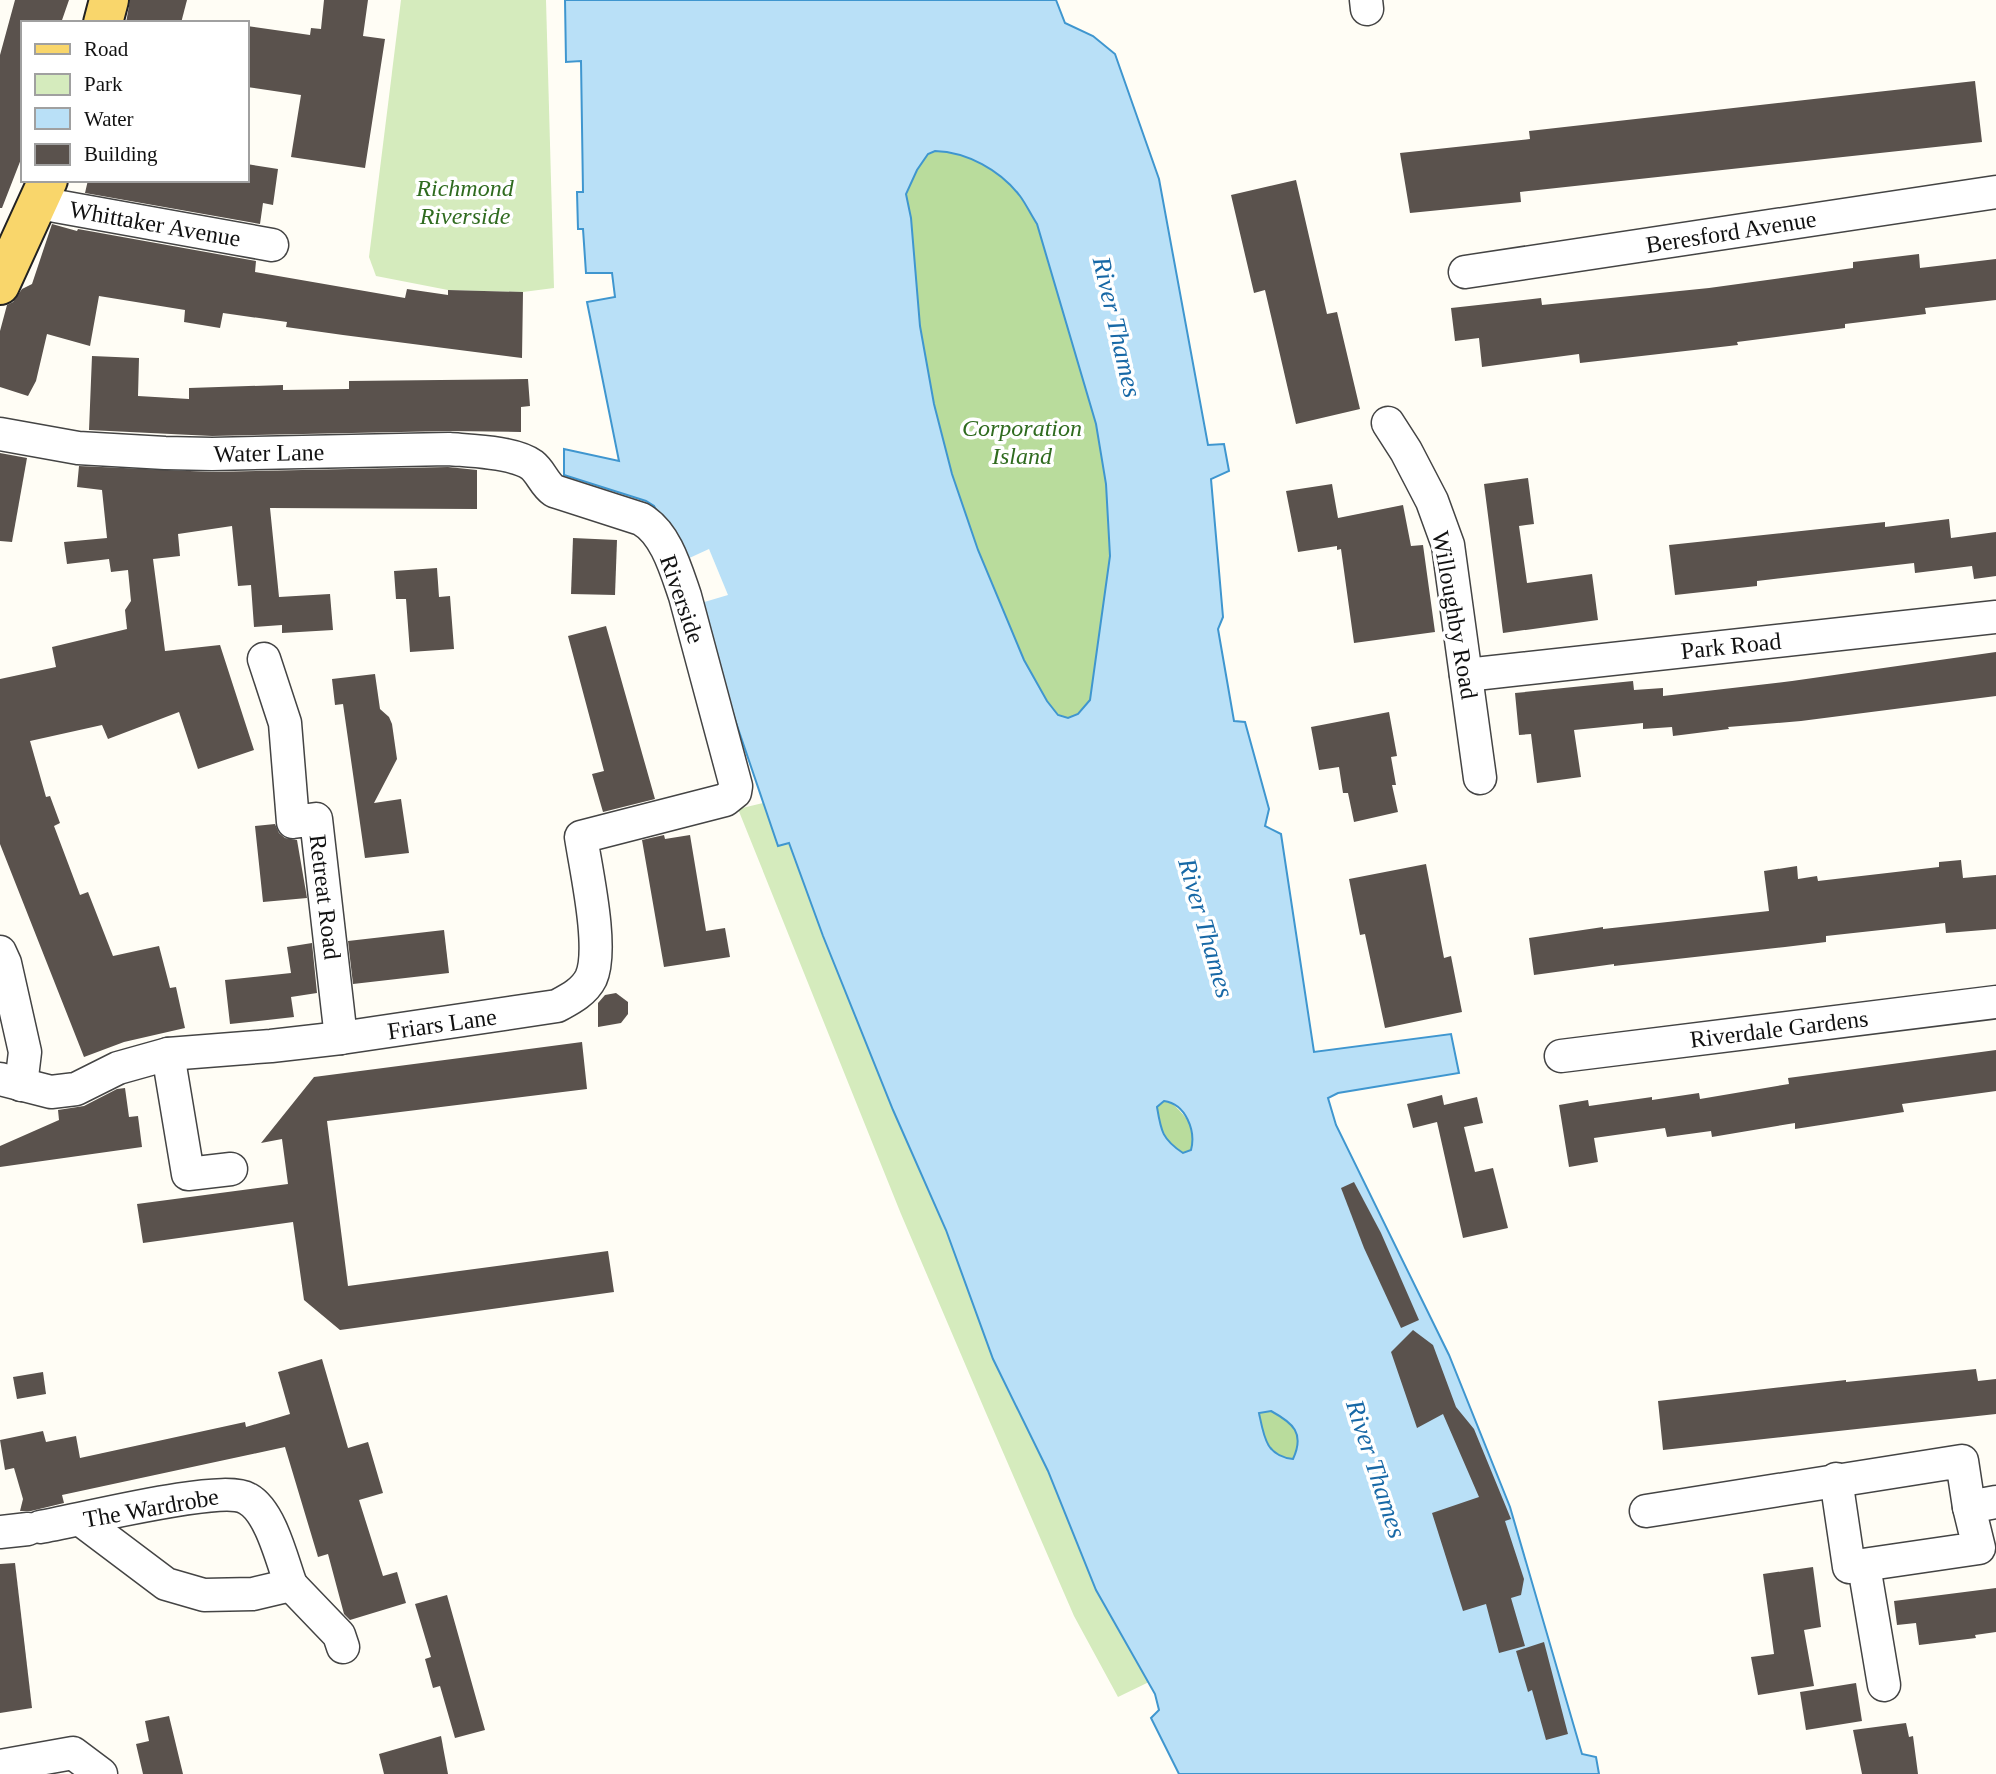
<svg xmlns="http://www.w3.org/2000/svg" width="1996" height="1774" viewBox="0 0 1996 1774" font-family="Georgia,serif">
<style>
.green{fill:#d5ebbd}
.forest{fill:#b9dc9c}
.water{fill:#b9e0f7;stroke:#3f96cf;stroke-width:2;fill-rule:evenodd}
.pier{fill:#fffdf5}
.building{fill:#5a524d}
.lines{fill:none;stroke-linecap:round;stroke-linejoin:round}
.minor-casing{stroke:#444;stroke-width:35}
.primary-casing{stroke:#222;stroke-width:42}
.minor{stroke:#fff;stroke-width:32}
.primary{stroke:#f9d66b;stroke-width:38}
.labels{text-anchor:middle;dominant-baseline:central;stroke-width:7;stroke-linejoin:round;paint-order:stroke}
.park-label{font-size:24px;font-style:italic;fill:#2f6b1f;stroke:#fff}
.street-label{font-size:24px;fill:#111;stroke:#fff}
.water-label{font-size:26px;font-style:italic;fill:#1768a6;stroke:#fff}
</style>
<rect width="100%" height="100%" fill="#fffdf5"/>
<!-- green -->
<g class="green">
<path d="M401,0h145l8,288 -31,4 -75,-2 -72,-14 -7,-19z"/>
<path d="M763,803l15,43 10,-4 35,94 70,174 53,120 47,129 55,112 48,119 53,92 -31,15 -44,-81 -88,-203 -85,-199 -163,-405z"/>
</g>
<!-- forest -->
<g class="forest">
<path d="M935,151c32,1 65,19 85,45 6,8 11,19 17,28l59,200 10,60 4,72 -20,144 -12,14 -10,4 -10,-3 -11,-14 -23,-41 -46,-110 -26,-76 -18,-70 -14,-78 -9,-108 -5,-24 11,-24 11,-16z"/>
<path d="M1164,1101l7,1c16,16 26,24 20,48l-8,3c-21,-14 -22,-22 -26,-46z"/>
<path d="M1271,1411c22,12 34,22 23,48 -28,-3 -30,-22 -35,-46z"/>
</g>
<!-- water -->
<path class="water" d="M565,0h491l9,23 28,13 22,18 44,125 49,266 16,-1 5,27 -18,8 12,138 -5,12 16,92 11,1 24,87 -4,17 16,8 33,218 137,-18 8,39 -121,20 -10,5 8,27 113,230 61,152 72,247 14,3 3,17h-420l-28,-56 8,-8 -4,-16 -59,-104 -48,-119 -55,-112 -47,-129 -53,-120 -70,-174 -34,-93 -11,3 -49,-144 -44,-142 -31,-54 -8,-5 -82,-26v-26l55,12 -32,-159 28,-5 -3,-24h-26l-3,-44h-5l-1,-37h6l-2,-131 -15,1zM935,151c32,1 65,19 85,45 6,8 11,19 17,28l59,200 10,60 4,72 -20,144 -12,14 -10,4 -10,-3 -11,-14 -23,-41 -46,-110 -26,-76 -18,-70 -14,-78 -9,-108 -5,-24 11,-24 11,-16zM1164,1101c22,3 32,30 27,49l-8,3c-21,-14 -22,-22 -26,-46zM1271,1411c22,12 34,22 22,48 -27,-3 -29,-22 -34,-46z"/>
<!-- pier -->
<path class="pier" d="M709,549l19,46 -27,8 -16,-43z"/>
<!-- building -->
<g class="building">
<path d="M15,0h54l-8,23h-38v131l-21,54h-2v-153z"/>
<path d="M130,0h57l-6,23h-55z"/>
<path d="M324,0h44l-5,36 22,3 -20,129 -74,-11 10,-62 -54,-8v-61l63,9 1,-7 10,1z"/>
<path d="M1975,81l7,61 -462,50 1,10 -111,11 -10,-60 130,-14 -1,-8z"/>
<path d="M247,164l31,5 -5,36 -10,-2 -3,21 -175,-31 3,-13h159z"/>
<path d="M1296,180l31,134 10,-2 23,97 -64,15 -31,-134 -11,3 -23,-98z"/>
<path d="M52,224l25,7 1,-2 178,32 -1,11 150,26 2,-9 41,6v-5l75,2 -1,66 -179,-23 -57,-8 1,-5 -64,-9 -3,15 -36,-6 1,-12 -86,-14 -9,50 -43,-12 -11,47 -8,15 -28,-9v-56l7,-26 6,-3 9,-13 10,-5z"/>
<path d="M1919,254l1,14 76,-9v41l-71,8 1,6 -81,10v4l-108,14 1,3 -158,18 -1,-9 -97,13 -3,-29 -24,3 -4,-33 90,-10 1,7 167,-17 144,-20v-6z"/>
<path d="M92,356l47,2 -1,38 51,3v-11l94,-3v5l66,-1v-8l179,-2 2,27 -9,1v25l-72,-1 -237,5 -123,-6z"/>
<path d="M0,453l27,5 -15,84 -12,-1z"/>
<path d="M79,466l133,6 236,-5 29,3v39l-207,-1 9,89 51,-3 3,36 -51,3v-8l-28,2 -3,-42 -13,1 -6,-60 -54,8 2,22 -27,3 12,92 55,-6 34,105 -56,19 -19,-57 -71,27 -6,-14 -72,16 16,56 4,-1 10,27 -6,3 26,69 8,-3 25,64 46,-10 11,42 6,-1 9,41 -61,14 -40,15 -84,-213v-165l56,-12 -4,-20 75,-18 -2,-19 6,-9 -3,-31 -17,2 -2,-13 -42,5 -3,-22 43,-4 -5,-48 -25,-3z"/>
<path d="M1528,478l6,46 -15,2 8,57 65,-9 6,46 -95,13 -19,-149z"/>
<path d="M1332,484l6,34 65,-13 8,41 12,-1 12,87 -81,11 -13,-94 -4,1v-4l-39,6 -12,-61z"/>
<path d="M1949,519l2,19 45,-6v44l-22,3 -2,-13 -57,7 -1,-10 -157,18v5l-82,9 -6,-50 216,-23v5z"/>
<path d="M573,538l44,2 -2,55 -44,-1z"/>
<path d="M437,568l2,29 11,-1 4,53 -44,3 -4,-53h-10l-2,-28z"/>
<path d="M606,626l49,173 -52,13 -11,-38 12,-3 -36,-135z"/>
<path d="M1996,652v44l-195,25 -73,6 1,2 -56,7 -1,-9 -29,2v-6l-69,7 7,47 -44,6 -6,-49 -12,1 -4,-42 118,-12 1,9 29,-2v8l129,-15z"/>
<path d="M375,674l5,35 9,8 3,7 5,35 -23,44 27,-4 8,54 -44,5 -22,-154 -8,1 -3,-26z"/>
<path d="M1389,712l8,44 -6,1 5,28h-4l6,27 -44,10 -6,-29h-5l-4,-26 -20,3 -8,-43z"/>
<path d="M275,824l4,9 6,5 12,2 10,58 -44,4 -8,-76z"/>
<path d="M664,835l1,4 25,-4 16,96 19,-3 5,29 -66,10 -22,-127z"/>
<path d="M1961,860l2,18 33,-3v54l-50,4 -1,-10 -119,13v6l-41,5 -171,19v-2l-80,11 -5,-37 74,-11v2l166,-18 -5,-40 33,-5 1,13 19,-3 1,5 121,-14v-5z"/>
<path d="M1426,864l18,94 7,-2 11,56 -77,16 -20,-94 -5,1 -11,-56z"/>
<path d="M444,930l5,43 -96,11 -5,-43z"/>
<path d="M312,943l5,50 -26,4 3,20 -64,7 -5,-44 66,-7 -4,-26z"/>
<path d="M616,993l12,9v12l-7,9 -23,4v-24l7,-8z"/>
<path d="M582,1042l5,47 -260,32 21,165 260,-35 6,41 -274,38 -36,-30 -11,-78 -150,21 -6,-39 151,-20 -6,-45 -21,4 53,-66z"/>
<path d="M1996,1050v41l-94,13 2,8 -109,17v-6l-83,14 -1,-6 -44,6 -2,-9 -71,10 4,24 -29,5 -10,-62 29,-5 1,6 63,-9v3l47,-7 1,6 89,-15 -1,-6z"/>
<path d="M125,1088l4,29 9,-1 4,31 -142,20v-21l59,-26 -1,-10 26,-4 33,-17z"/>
<path d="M1442,1095l2,10 33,-8 6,26 -19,4 11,45 18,-4 15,60 -45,10 -26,-116 -24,6 -6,-24z"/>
<path d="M1354,1182l27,51 38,87 -18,8 -37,-80 -23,-60z"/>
<path d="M1413,1330l20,15 23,62 18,22 37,90 -6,2 19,58 -3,16 -10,3 14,48 -26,7 -13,-49 -23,7 -31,-98 47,-16 -36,-83 -26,14 -26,-76z"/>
<path d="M322,1359l26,89 20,-6 15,51 -24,7 24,76 14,-4 9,31 -56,17 -6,-6 -16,-60 -10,3 -33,-110 -223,48 2,8 -33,8h-11l3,-12 -9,-31 -9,2 -5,-30 43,-9 3,11 30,-6 4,22 165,-36 1,5 44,-13 -12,-42z"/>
<path d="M1976,1369l2,12 18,-2v35l-333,36 -5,-49 188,-21v2z"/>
<path d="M43,1372l3,22 -29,5 -4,-22z"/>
<path d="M15,1563l17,145 -32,5v-149z"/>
<path d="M1813,1567l8,60 -17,3 10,56 -56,9 -7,-38 23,-3 -11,-80z"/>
<path d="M1996,1588v44l-21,3 1,3 -57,7 -3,-22 -19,2 -3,-24z"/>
<path d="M447,1595l38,135 -30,8 -15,-52 -7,2 -8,-29 6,-2 -16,-53z"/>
<path d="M1544,1642l24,92 -22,6 -14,-50 -4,2 -12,-41z"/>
<path d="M1856,1683l6,38 -56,9 -6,-38z"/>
<path d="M169,1716l14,58h-40l-7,-30 13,-3 -4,-20z"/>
<path d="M1906,1723l3,14 4,-1 5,38h-56l-9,-44z"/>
<path d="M441,1736l7,38h-64l-5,-20z"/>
</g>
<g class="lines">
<defs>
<g id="minor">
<path d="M1366,0l1,9"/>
<path d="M39,203l233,42"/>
<path d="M1465,272l531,-80"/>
<path d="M1388,423l18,28 26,50 16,44 32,233"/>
<path d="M0,434l78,14 87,5 47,1 237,-5c22,2 66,3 83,16 9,7 12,19 22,26l87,28c25,14 35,51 44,77l51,190 -1,6 -10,8 -144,37c5,33 23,112 10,141 -7,14 -21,21 -34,28l-216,32 -70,8 -103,8 -50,14 -42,21 -25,3 -51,-13"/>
<path d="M264,659l21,64 8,99 23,-3 25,219"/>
<path d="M1466,675l530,-58"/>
<path d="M0,952l5,11 20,89 -4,33"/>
<path d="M168,1054l20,120 43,-5"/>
<path d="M1561,1056l435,-54"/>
<path d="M1836,1479l13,88 130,-19 -10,-41"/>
<path d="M1646,1511l316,-50 7,46 27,-5"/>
<path d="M81,1520l85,64 38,11 49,-1 38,-9 48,50 4,12"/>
<path d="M40,1527c37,-6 183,-44 208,-28 23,13 34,62 43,86"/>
<path d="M0,1532l28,-3"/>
<path d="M1864,1566l20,119"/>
<path d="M0,1766l73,-13 28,21"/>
</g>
<g id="primary">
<path d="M103,23l6,-23"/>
<path d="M0,285l48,-105"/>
</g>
</defs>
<!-- minor casing -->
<use href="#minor" class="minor-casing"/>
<!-- primary casing -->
<use href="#primary" class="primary-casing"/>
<!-- minor -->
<use href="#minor" class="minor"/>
<!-- primary -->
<use href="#primary" class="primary"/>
</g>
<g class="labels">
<!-- park labels -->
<g class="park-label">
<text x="465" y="188">Richmond<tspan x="465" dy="28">Riverside</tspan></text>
<text x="1022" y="428">Corporation<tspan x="1022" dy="28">Island</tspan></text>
</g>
<!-- street labels -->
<g class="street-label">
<text transform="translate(155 224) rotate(10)">Whittaker Avenue</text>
<text transform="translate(1731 232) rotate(-9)">Beresford Avenue</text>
<text transform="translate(269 453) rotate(-1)">Water Lane</text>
<text transform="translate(682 599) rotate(71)">Riverside</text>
<text transform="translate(1455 615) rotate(80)">Willoughby Road</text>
<text transform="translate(1731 646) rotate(-6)">Park Road</text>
<text transform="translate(325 897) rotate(83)">Retreat Road</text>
<text transform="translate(442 1024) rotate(-8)">Friars Lane</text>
<text transform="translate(1779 1029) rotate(-7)">Riverdale Gardens</text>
<text transform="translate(151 1508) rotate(-10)">The Wardrobe</text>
</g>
<!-- water labels -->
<g class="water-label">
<text transform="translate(1117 327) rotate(77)">River Thames</text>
<text transform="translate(1206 928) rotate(74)">River Thames</text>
<text transform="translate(1376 1469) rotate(72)">River Thames</text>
</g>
</g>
<!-- legend -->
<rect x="21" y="21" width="228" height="161" fill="#ffffff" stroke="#a0a0a0" stroke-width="2"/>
<rect x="35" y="44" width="35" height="10" fill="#f9d66b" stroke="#a0a0a0" stroke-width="2"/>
<text x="84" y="56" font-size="21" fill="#111111">Road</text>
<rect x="35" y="74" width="35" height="21" fill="#d5ebbd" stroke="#a0a0a0" stroke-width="2"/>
<text x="84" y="91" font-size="21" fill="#111111">Park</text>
<rect x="35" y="108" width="35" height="21" fill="#b9e0f7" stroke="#a0a0a0" stroke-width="2"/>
<text x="84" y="126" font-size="21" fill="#111111">Water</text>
<rect x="35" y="144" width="35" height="21" fill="#5a524d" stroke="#a0a0a0" stroke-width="2"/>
<text x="84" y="161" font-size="21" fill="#111111">Building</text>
</svg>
